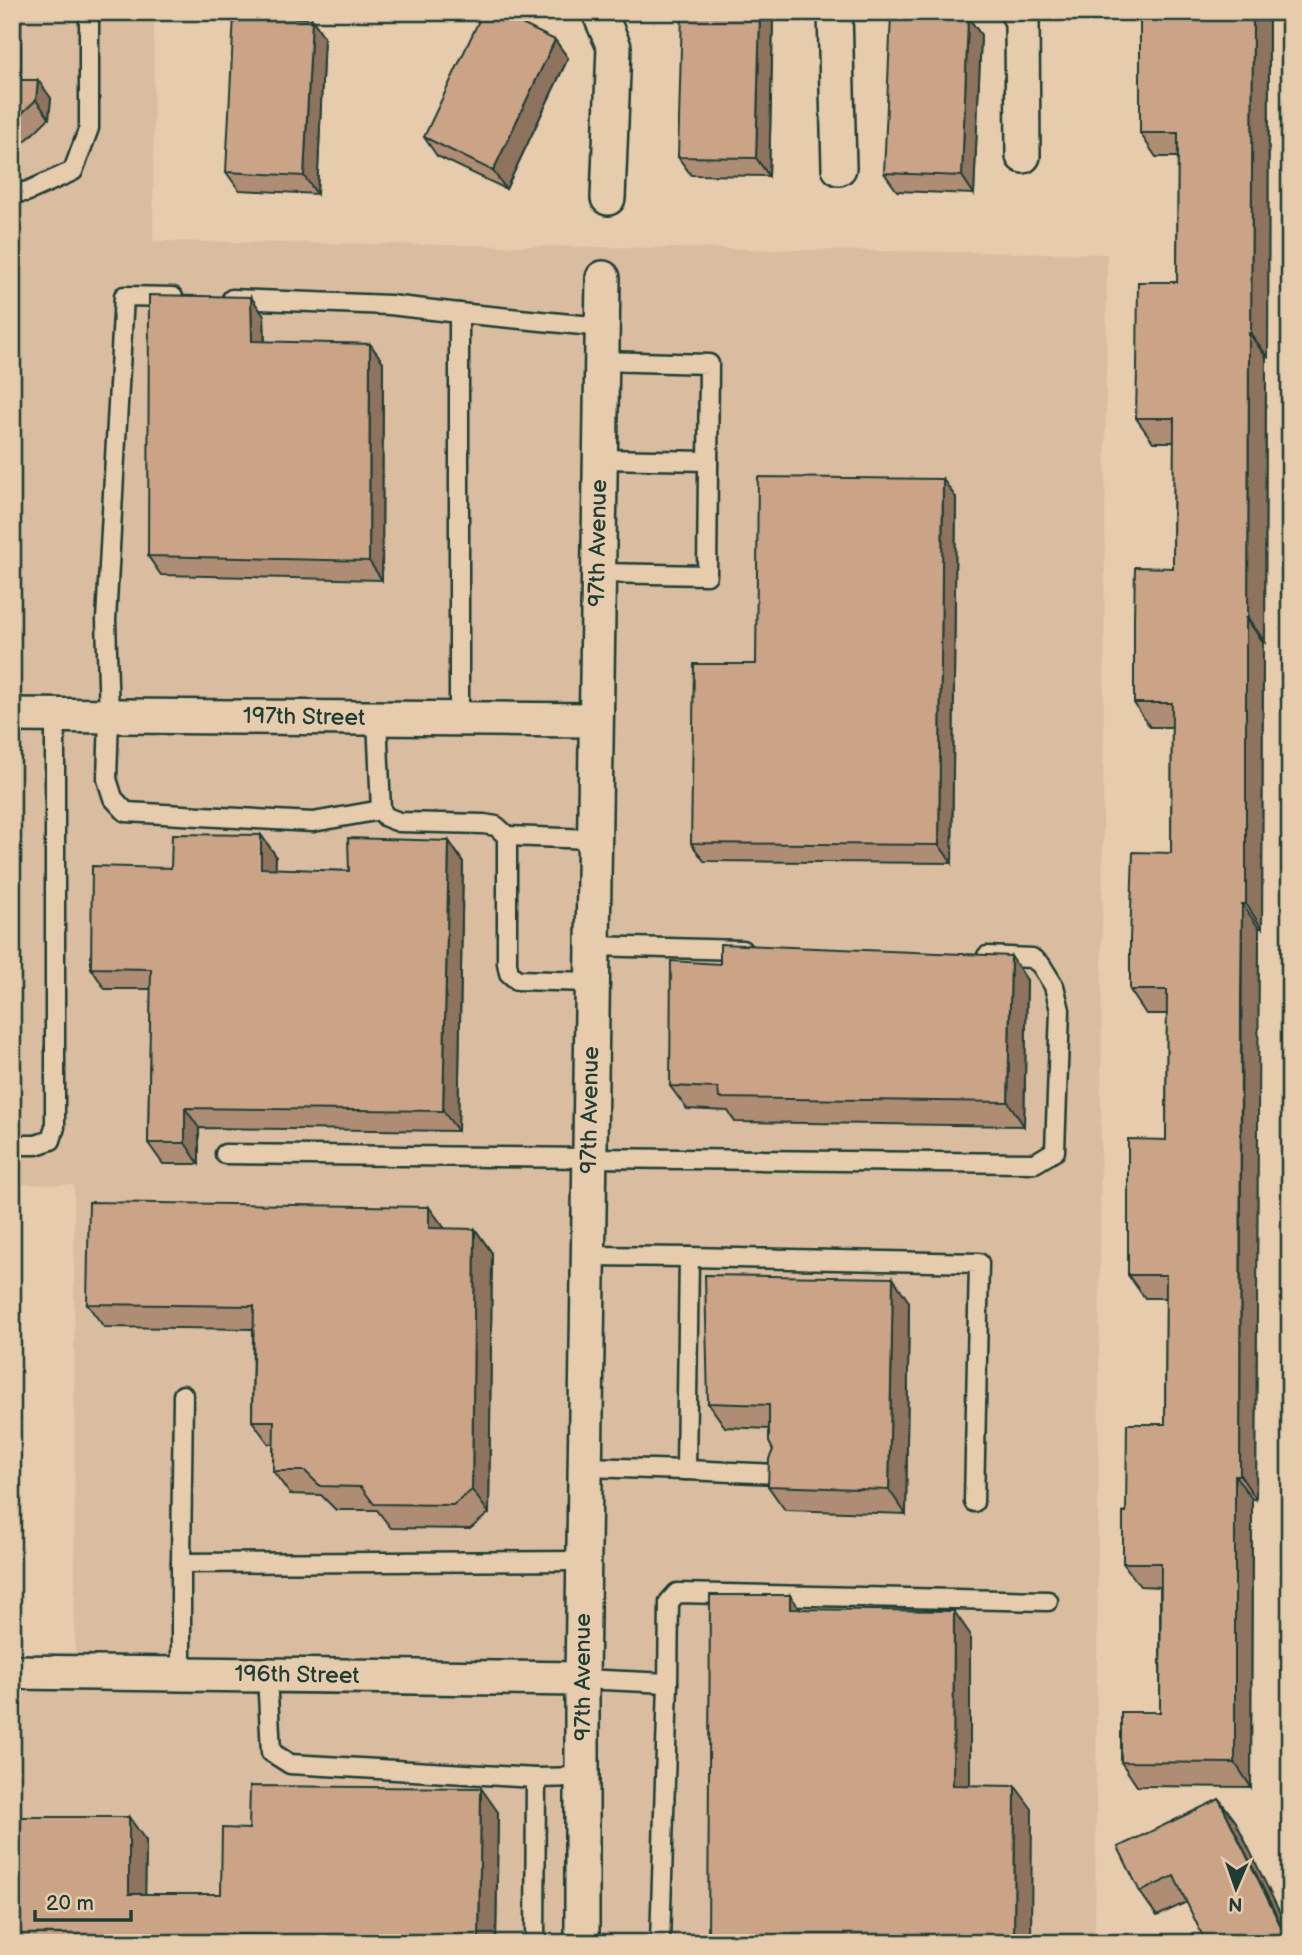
<svg xmlns="http://www.w3.org/2000/svg" width="1302" height="1955" viewBox="0 0 1302 1955" font-family="'Balsamiq Sans',sans-serif">
<style>
.built{fill:#dabca0}
.lines{fill:none;stroke-linecap:round;stroke-linejoin:round}
.lane-casing{stroke:#1f3d34;stroke-width:23}
.street-casing{stroke:#1f3d34;stroke-width:38}
.lane{stroke:#e6cbad;stroke-width:18}
.street{stroke:#e6cbad;stroke-width:33}
.wall{fill:#af8d74;stroke:#1f3d34;stroke-width:2}
.shaded-wall{fill:#8e735e;stroke:#1f3d34;stroke-width:2}
.building{fill:#cba487;stroke:#1f3d34;stroke-width:2}
.labels{text-anchor:middle;dominant-baseline:central;stroke-width:7;stroke-linejoin:round;paint-order:stroke}
.street-label{font-size:23px;fill:#1f3d34;stroke:#e6cbad}
</style>
<rect width="100%" height="100%" fill="#e6cbad"/>
<filter id="ink" filterUnits="userSpaceOnUse"><feTurbulence type="fractalNoise" baseFrequency=".0143" numOctaves="2"/><feDisplacementMap in="SourceGraphic" scale="14" xChannelSelector="R" yChannelSelector="G"/><feConvolveMatrix kernelMatrix="1 2 1 2 8 2 1 2 1" color-interpolation-filters="sRGB"/></filter>
<g filter="url(#ink)">
<!-- built -->
<path class="built" d="M12,12h142l-1,229 954,13 -12,1689h-1083v-290l63,-1 -1,-467 -62,-1z"/>
<g class="lines">
<defs>
<g id="lane">
<path d="M12,192h14l47,-21 16,-43v-116"/>
<path d="M173,297l-49,-1 -18,324 3,96 -2,63 6,19 13,14 187,10 68,-12"/>
<path d="M232,299l158,6 69,8"/>
<path d="M600,459l108,2"/>
<path d="M598,573l109,2 2,-211 -108,-3"/>
<path d="M377,718l4,92 5,7 13,5 85,2 12,2 11,10v127l2,10 8,7 74,2"/>
<path d="M459,719v-406l143,14"/>
<path d="M507,836l86,3"/>
<path d="M592,946l150,4"/>
<path d="M12,1145h24l15,-5 4,-13v-412"/>
<path d="M225,1154l810,9 20,-12 5,-141 -6,-24 -13,-21 -9,-7 -45,-2"/>
<path d="M689,1257l290,6 -5,239"/>
<path d="M586,1467l100,3 3,-213 -101,-1"/>
<path d="M686,1470l92,4"/>
<path d="M181,1563l2,-168"/>
<path d="M181,1674v-111l403,-2"/>
<path d="M267,1675l4,77 19,12 246,14 47,-1"/>
<path d="M582,1679l86,4 1,-81 8,-9 371,8"/>
<path d="M535,1943l1,-165"/>
<path d="M660,1943l8,-260"/>
</g>
<g id="street">
<path d="M599,12l15,35 -6,151"/>
<path d="M835,12l4,156"/>
<path d="M1017,12l5,9 1,135"/>
<path d="M12,715l583,5"/>
<path d="M12,1672l570,7"/>
<path d="M582,1943v-264l21,-1401"/>
</g>
</defs>
<!-- lane casing -->
<use href="#lane" class="lane-casing"/>
<!-- street casing -->
<use href="#street" class="street-casing"/>
<!-- lane -->
<use href="#lane" class="lane"/>
<!-- street -->
<use href="#street" class="street"/>
</g>
<!-- wall -->
<g class="wall">
<path d="M12,12l9,68 30,18 -2,20 -37,36z"/>
<path d="M1140,12h129l-1,345h-2l-1,285h-2l-1,286h-3l-1,90 -2,481h-4l-1,288 -114,-1 -16,-24 39,-50v-125l-20,-1 -17,-23 3,-51 39,-88 1,-126h-21l-17,-23 38,-135 1,-126h-21l-16,-24 41,-137 1,-126h-22l-16,-24 39,-135 1,-126h-21l-17,-24 41,-136 1,-125h-22l-16,-24z"/>
<path d="M968,17l13,18 -7,159 -77,-3 -13,-18z"/>
<path d="M312,19l12,18 -7,157 -78,-4 -13,-18z"/>
<path d="M773,20l-4,156 -78,-1 -13,-18z"/>
<path d="M555,40l13,18 -62,131 -69,-33 -13,-19z"/>
<path d="M251,297l13,19 1,26 105,2 13,18 -1,218 -221,-5 -13,-19z"/>
<path d="M956,498l-4,365 -248,-2 -13,-18 65,-179z"/>
<path d="M261,835l15,21 -1,13 74,2 100,-30 14,21 -5,269 -259,-3v36h-36l-15,-21 3,-154h-46l-14,-21 80,-100z"/>
<path d="M1027,980l-3,146 -289,-4 -7,-11 -41,-2 -17,-23z"/>
<path d="M444,1229h31l17,24 -3,260 -19,16 -79,-1 -14,-18h-41l-15,-15 -31,-1 -17,-23v-27h-4l-17,-23 1,-92 -149,-2 -17,-23z"/>
<path d="M909,1302l-3,212 -121,-4 -17,-24 5,-36 -4,-21 -44,-2 -17,-24z"/>
<path d="M1219,1799l17,23 -49,80 -30,14 -17,-24z"/>
<path d="M498,1812l-2,131h-484l134,-102 -1,53h76l28,-65z"/>
</g>
<!-- shaded-wall -->
<g class="shaded-wall">
<path d="M12,12h9v86l-9,-12z"/>
<path d="M760,12h7l6,8 -4,156 -13,-18z"/>
<path d="M1253,12h16l-1,345 -17,-23z"/>
<path d="M968,17l13,18 -7,159 -12,-18z"/>
<path d="M312,19l12,18 -7,157 -13,-18z"/>
<path d="M555,40l13,18 -62,131 -13,-18z"/>
<path d="M38,80l13,18 -2,20 -13,-18z"/>
<path d="M251,297l13,19 1,44 -13,-19z"/>
<path d="M1249,333l17,24 -1,285 -17,-24z"/>
<path d="M370,344l13,18 -1,218 -13,-19z"/>
<path d="M943,479l13,19 -4,365 -13,-18z"/>
<path d="M1246,618l17,24 -1,286 -16,-24z"/>
<path d="M261,835l15,21 -1,33 -14,-21z"/>
<path d="M449,841l14,21 -5,269 -15,-20z"/>
<path d="M12,864l3,3 -3,112z"/>
<path d="M1242,904l17,24 -3,571 -16,-24z"/>
<path d="M1011,956l16,24 -3,146 -16,-24z"/>
<path d="M185,1108l14,20v36l-14,-21z"/>
<path d="M429,1207l17,23 -17,-2z"/>
<path d="M475,1229l17,24 -3,260 -17,-23z"/>
<path d="M893,1278l16,24 -3,212 -17,-24z"/>
<path d="M1235,1475l17,24 -1,288 -16,-24z"/>
<path d="M790,1595l17,24 -17,-10z"/>
<path d="M954,1611l16,23v175l-17,-24z"/>
<path d="M1015,1786l17,23 -1,134h-17z"/>
<path d="M481,1788l17,24 -2,131h-13l-4,-5z"/>
<path d="M1219,1799l17,23 54,112v9z"/>
<path d="M129,1817l17,24 -1,77 -16,-24z"/>
<path d="M178,1935l6,8h-6z"/>
</g>
<!-- building -->
<g class="building">
<path d="M483,12h14l58,28 -62,131 -69,-34z"/>
<path d="M682,12h78l-4,146 -78,-1z"/>
<path d="M1140,12h113l-2,322 -2,-1 -1,285h-2v286h-4l-1,91 -1,480h-5v288l-114,-1v-50h39l1,-149h-38v-51h3l1,-88h38l1,-149h-38v-136l38,1 1,-150h-37v-50l3,-88 38,1 1,-150h-38v-85l1,-51 38,1 1,-150h-38l1,-50 1,-86h39l1,-149h-38z"/>
<path d="M891,14l77,3 -6,159 -78,-3z"/>
<path d="M234,15l78,4 -8,157 -78,-4z"/>
<path d="M12,80h26l-2,20 -24,23z"/>
<path d="M149,295l102,2 1,44 118,3 -1,217 -221,-5z"/>
<path d="M758,477l185,2 -4,366 -248,-2 3,-179h62z"/>
<path d="M172,834l89,1v33l88,3 -1,-33 101,3 -6,270 -258,-3v35h-37l3,-174 -60,-1 1,-102 79,2z"/>
<path d="M720,944l291,12 -3,146 -289,-4 -1,-10 -48,-2 1,-125 49,3z"/>
<path d="M89,1202l340,5v21l46,1 -3,261 -19,15 -79,-1 -13,-17 -41,-1 -15,-15h-32l1,-50h-22l2,-115 -167,-2z"/>
<path d="M705,1275l188,3 -4,212 -121,-4 1,-27 4,-9 -4,-8v-37l-61,-2z"/>
<path d="M710,1595h80v14l164,2 -1,174 62,1 -1,157h-306z"/>
<path d="M250,1786l231,2 -2,150 -301,-3v8h-166v-126h117v77h92l1,-66 27,1z"/>
<path d="M1219,1799l70,144h-83l-32,-67 -34,16 -22,-45z"/>
</g>
</g>
<g class="labels">
<!-- street labels -->
<g class="street-label">
<text transform="translate(598 543) rotate(-89)">97th Avenue</text>
<text transform="translate(304 717) rotate(1)">197th Street</text>
<text transform="translate(590 1110) rotate(-89)">97th Avenue</text>
<text transform="translate(297 1675) rotate(1)">196th Street</text>
<text transform="translate(583 1677) rotate(-90)">97th Avenue</text>
</g>
</g>
<!-- margin -->
<rect width="1302" height="1955" fill="none" stroke="#e6cbad" stroke-width="42"/>
<rect x="21" y="21" width="1260" height="1913" fill="none" stroke="#1f3d34" stroke-width="2.5" filter="url(#ink)"/>
<!-- north arrow -->
<g transform="translate(1236 1888) rotate(182)" stroke="#e6cbad" stroke-width="5" paint-order="stroke">
<path d="M0-5L12 26L0 18L-12 26Z" fill="#1f3d34"/>
<text y="-10" font-size="19" font-weight="bold" text-anchor="middle" fill="#1f3d34">N</text>
</g>
<!-- scale -->
<path d="M35 1910v10h96v-10" fill="none" stroke="#1f3d34" stroke-width="3.5"/>
<text x="46" y="1910" font-size="21" fill="#1f3d34" stroke="#e6cbad" stroke-width="5" paint-order="stroke">20 m</text>
</svg>
